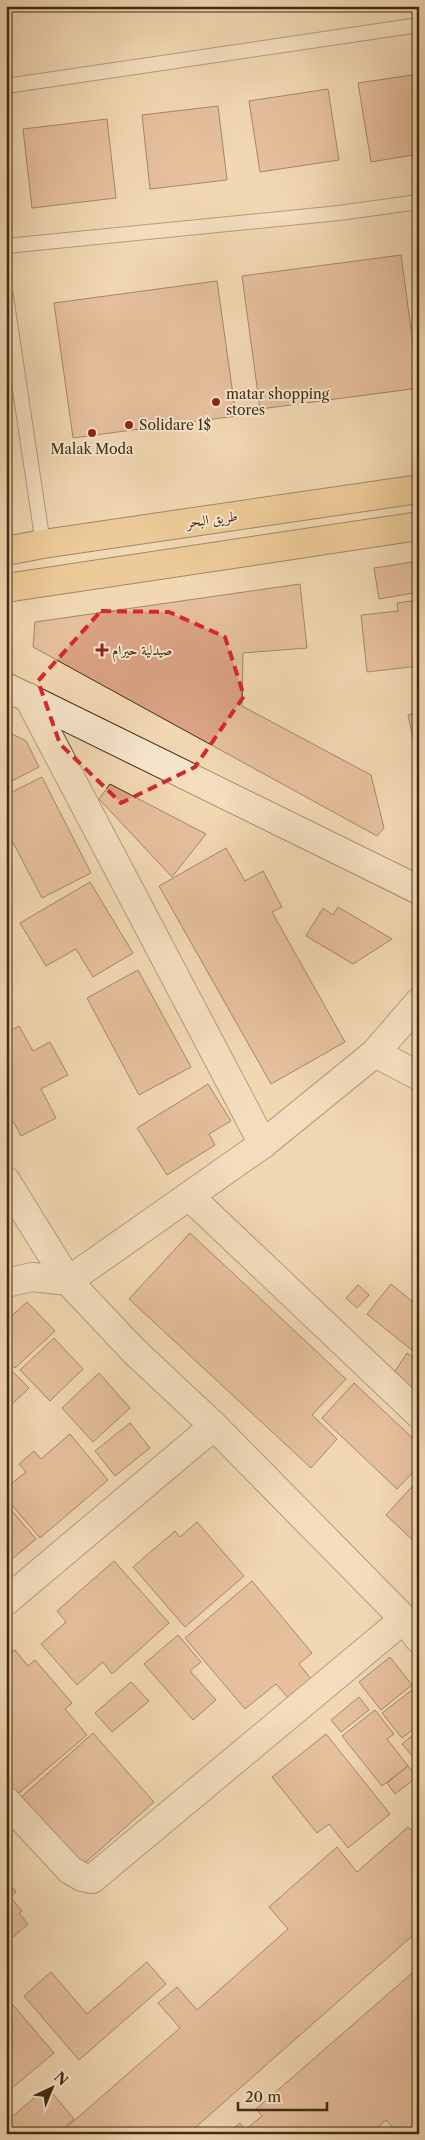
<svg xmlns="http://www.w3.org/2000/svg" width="425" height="2140" viewBox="0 0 425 2140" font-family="'Libre Caslon Text',Amiri,serif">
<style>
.building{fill:#daa284;stroke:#412b11}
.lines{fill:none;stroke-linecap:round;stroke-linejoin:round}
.service-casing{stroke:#6d5639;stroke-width:16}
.minor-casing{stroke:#6d5639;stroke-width:30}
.secondary-casing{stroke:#412b11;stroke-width:30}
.trunk-casing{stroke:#412b11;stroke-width:30}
.service{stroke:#f6e5cd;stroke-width:14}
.minor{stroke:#f6e5cd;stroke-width:28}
.secondary{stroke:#f6e5cd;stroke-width:28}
.trunk{stroke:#e8bc79;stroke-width:28}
.marked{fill:none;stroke:#d62828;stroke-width:4;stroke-dasharray:10 6;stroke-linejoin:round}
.poi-dot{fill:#8f2418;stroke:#f6e5cd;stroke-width:2}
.labels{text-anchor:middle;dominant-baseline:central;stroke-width:4;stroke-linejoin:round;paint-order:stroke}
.poi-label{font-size:14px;fill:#412b11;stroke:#f6e5cd;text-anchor:start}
.street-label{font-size:14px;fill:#412b11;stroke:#f6e5cd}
</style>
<rect width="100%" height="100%" fill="#f1d7b2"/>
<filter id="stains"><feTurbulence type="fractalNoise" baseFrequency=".004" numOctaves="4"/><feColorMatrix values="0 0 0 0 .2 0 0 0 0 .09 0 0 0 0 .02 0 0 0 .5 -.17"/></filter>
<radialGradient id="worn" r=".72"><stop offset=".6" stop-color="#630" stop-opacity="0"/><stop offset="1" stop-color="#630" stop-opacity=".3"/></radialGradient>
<!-- building -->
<g class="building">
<path d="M419,74v80l-48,8 -13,-79z"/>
<path d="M328,89l11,71 -79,12 -11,-71z"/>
<path d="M218,106l9,74 -77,9 -8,-74z"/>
<path d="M107,119l9,79 -84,10 -9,-79z"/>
<path d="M401,255l18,133 -159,21 -18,-133z"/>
<path d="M217,281l19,135 -163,22 -19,-135z"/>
<path d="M419,561v31l-40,7 -5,-31z"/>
<path d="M300,584l7,64 -64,5 -1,53 129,69 13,53 -7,8 -344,-189 2,-25z"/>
<path d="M419,600v66l-52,6 -6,-57 37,-4 -1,-8z"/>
<path d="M419,712v54l-11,-51z"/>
<path d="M6,731l20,10 13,26 -33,17z"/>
<path d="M42,777l49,96 -49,25 -36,-69v-34z"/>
<path d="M110,784l96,50 -34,43 -73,-78z"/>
<path d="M226,848l19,33 18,-10 19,36 -10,5 73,130 -74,42 -112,-198z"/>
<path d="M90,882l43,71 -40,24 -17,-28 -30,17 -26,-43z"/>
<path d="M338,907l54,32 -39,25 -47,-28 17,-28 10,7z"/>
<path d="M138,970l53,97 -52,28 -52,-97z"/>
<path d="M19,1026l14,25 17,-9 18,33 -27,14 15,29 -35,18 -15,-28v-75z"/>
<path d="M208,1084l23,37 -22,13 6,11 -48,30 -30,-47z"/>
<path d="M190,1233l156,146 -34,36 25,24 -26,29 -182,-169z"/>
<path d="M391,1284l28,23v38l-6,6 -46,-37z"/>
<path d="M358,1285l11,10 -12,13 -11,-10z"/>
<path d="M27,1302l28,29 -40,37 -9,-9v-38z"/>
<path d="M54,1338l29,31 -33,32 -30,-31z"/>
<path d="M419,1350v49l-29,-20 17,-26 6,4z"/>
<path d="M6,1365l23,23 -23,22z"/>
<path d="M99,1373l31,35 -37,34 -31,-34z"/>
<path d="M354,1383l65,61v22l-22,23 -75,-71z"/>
<path d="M130,1423l20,25 -35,28 -20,-25z"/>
<path d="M70,1434l38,46 -68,58 -34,-40v-10l20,-16 -7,-8 15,-13 7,8z"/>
<path d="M419,1479v67l-33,-31z"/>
<path d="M6,1504l30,35 -30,25z"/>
<path d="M197,1522l47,54 -59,51 -52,-60 42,-36 5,6z"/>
<path d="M114,1561l55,62 -57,51 -9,-12 -26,23 -36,-41 25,-22 -9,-11z"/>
<path d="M252,1581l60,72 -13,11 14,17 -23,19 -14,-16 -31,25 -60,-71z"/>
<path d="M178,1635l23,27 -11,9 26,29 -23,20 -49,-56z"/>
<path d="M15,1650l13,16 7,-6 37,43 -7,6 22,26 -73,62 -8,-9v-131z"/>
<path d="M390,1657l22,28 -31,25 -22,-28z"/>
<path d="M131,1682l18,19 -37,31 -17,-19z"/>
<path d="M412,1690l7,8v27l-17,13 -20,-25z"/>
<path d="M359,1697l10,13 -28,22 -10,-12z"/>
<path d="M375,1710l19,24 -7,5 21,27 -26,20 -40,-50z"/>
<path d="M419,1730v34l-17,-20z"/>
<path d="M93,1733l61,69 -76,67 -60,-69z"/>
<path d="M326,1734l64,80 -42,34 -19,-24 -12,9 -45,-56z"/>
<path d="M408,1766l9,11 -22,17 -8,-11z"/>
<path d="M408,1827l11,11v92l-231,204h-129l121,-106 -22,-25 19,-16 20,23 91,-81 -19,-22 68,-60 20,25z"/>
<path d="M6,1880l10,12 -6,5 12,14 -3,2 9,11 -22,19z"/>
<path d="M147,1962l19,22 -87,76 -55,-64 27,-24 36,42z"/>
<path d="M419,1967v167h-21l-12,-14 -16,14h-143l13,-11 5,7 17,-14 -6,-7z"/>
<path d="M13,2005l41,48 -48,40v-82z"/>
<path d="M47,2087l27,32 -17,15h-51v-12z"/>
</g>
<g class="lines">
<defs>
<g id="service">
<path d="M6,86l413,-61"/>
<path d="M6,246l333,-33 80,-11"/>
<path d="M6,296l37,248"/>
</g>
<g id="minor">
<path d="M28,697l235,447"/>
<path d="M375,1053l44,23"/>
<path d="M6,1181l62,100 66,70 80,75 190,193 15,20"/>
<path d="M189,1196l230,218"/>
<path d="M6,1283l26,-6 36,4 195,-137 112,-91 44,-51"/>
<path d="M6,1601l208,-175"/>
<path d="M6,1801l64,69 12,7 10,2 312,-260"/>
</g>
<path id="secondary" d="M6,687l413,203"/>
<g id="trunk">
<path d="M6,551l37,-7 376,-55"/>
<path d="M6,588l413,-62"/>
</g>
</defs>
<!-- service casing -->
<use href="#service" class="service-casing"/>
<!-- minor casing -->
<use href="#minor" class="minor-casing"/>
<!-- secondary casing -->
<use href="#secondary" class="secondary-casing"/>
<!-- trunk casing -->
<use href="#trunk" class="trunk-casing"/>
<!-- service -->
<use href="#service" class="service"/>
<!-- minor -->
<use href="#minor" class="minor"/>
<!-- secondary -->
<use href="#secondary" class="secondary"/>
<!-- trunk -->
<use href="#trunk" class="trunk"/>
</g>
<!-- marked area -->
<path d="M0 0H425V2140H0ZM101,611l68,1 56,25 19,59 -49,71 -74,36 -61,-59 -22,-63z" fill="#f1d7b2" fill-opacity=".55" fill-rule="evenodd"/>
<path class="marked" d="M101,611l68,1 56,25 19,59 -49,71 -74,36 -61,-59 -22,-63z"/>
<!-- markers -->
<g class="poi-dot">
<circle cx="216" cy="402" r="5"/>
<circle cx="129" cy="425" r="5"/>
<circle cx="92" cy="433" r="5"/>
<path d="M99.5 642.5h5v5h5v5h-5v5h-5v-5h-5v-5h5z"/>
</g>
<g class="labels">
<!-- poi labels -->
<g class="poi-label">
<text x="226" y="394">matar shopping<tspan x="226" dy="16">stores</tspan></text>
<text x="139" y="425">Solidare 1$</text>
<text x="92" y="449" text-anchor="middle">Malak Moda</text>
<text x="112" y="650">صيدلية حيرام</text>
</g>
<!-- street labels -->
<g class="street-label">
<text transform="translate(212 519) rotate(-8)">طريق البحر</text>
</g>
</g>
<!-- margin -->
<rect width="425" height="2140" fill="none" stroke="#f1d7b2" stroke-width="25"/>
<rect x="8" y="8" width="410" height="2125" fill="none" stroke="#412b11" stroke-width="2.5"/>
<rect x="12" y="12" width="400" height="2115" fill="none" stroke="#412b11"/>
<!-- north arrow -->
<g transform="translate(52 2088) rotate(44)" stroke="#f6e5cd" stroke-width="4" paint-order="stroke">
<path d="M0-4L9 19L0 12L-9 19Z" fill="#412b11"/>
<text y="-8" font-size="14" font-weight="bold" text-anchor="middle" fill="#412b11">N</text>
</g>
<!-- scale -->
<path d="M238 2102v8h89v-8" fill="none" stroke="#412b11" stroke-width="2.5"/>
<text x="245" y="2102" font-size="15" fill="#412b11" stroke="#f6e5cd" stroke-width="4" paint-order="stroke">20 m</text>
<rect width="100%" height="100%" filter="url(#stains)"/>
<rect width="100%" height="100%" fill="url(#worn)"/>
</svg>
